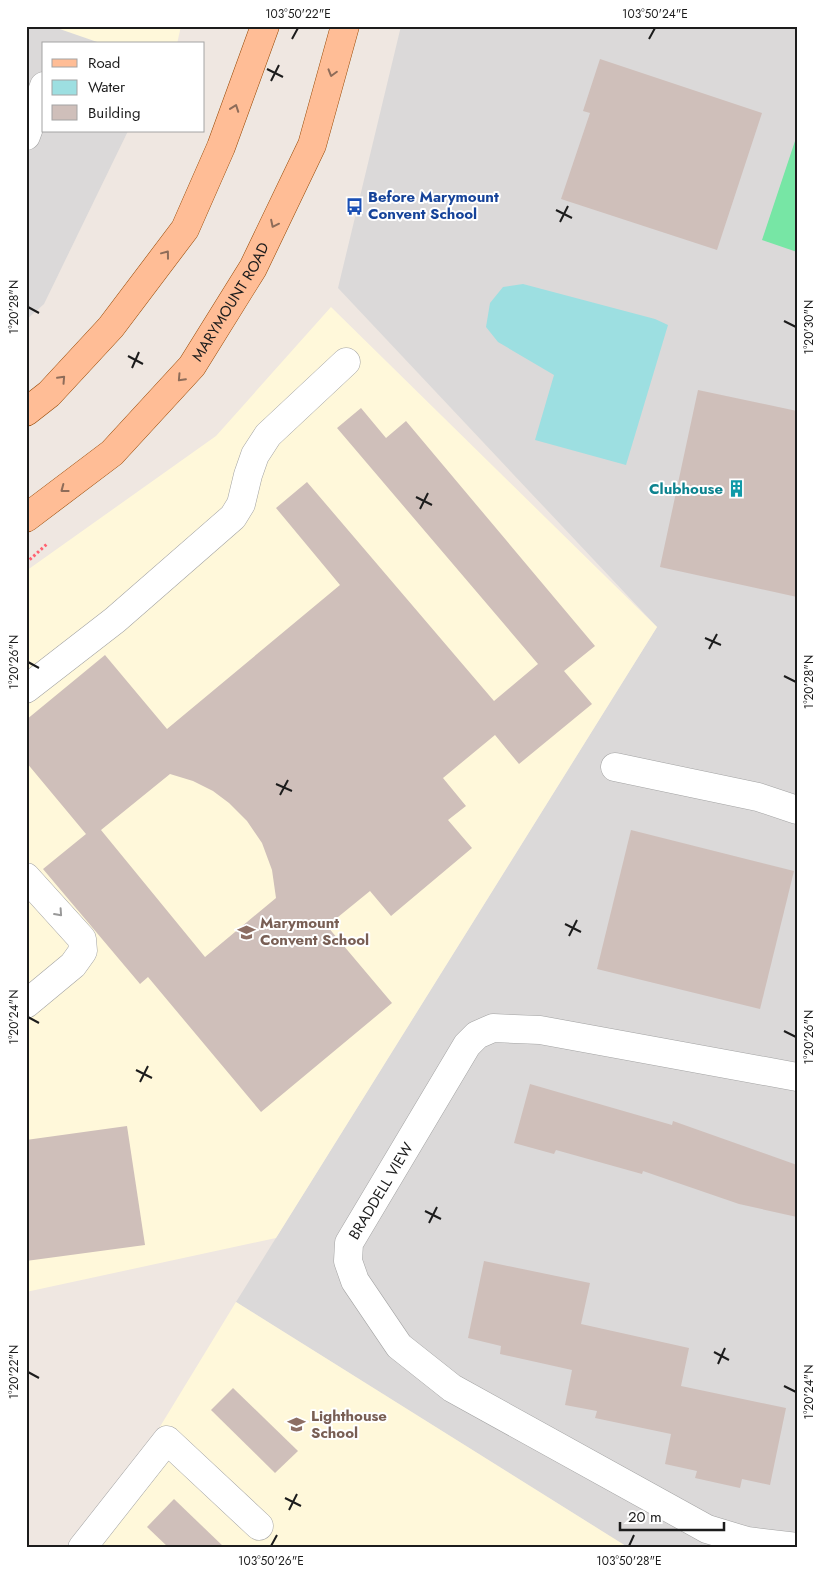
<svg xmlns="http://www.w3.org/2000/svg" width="823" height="1574" viewBox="0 0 823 1574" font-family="Jost,sans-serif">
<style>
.residential{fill:#dbd9d9}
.education{fill:#fff8da}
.pitch{fill:#77e6a5}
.water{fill:#9ddfe1}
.building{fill:#cfbfba;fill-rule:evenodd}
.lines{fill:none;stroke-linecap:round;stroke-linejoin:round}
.minor-casing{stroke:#a3a3a3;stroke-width:29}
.major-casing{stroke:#954600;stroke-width:29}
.path{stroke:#ff6271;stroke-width:3;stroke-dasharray:2.5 2.5;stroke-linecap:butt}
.minor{stroke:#fff;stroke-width:28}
.major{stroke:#ffbd96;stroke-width:28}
.oneway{stroke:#8e6c59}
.oneway2{stroke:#999}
.ticks{fill:none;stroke:#1c1c1c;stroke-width:2}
.labels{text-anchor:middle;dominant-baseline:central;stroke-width:4;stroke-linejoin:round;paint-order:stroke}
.transit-label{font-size:15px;font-weight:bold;fill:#164399;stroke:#fff;text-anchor:start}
.street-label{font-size:15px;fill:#1c1c1c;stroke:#fff}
.culture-label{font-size:15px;font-weight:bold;fill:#0d838f;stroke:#fff;text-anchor:end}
.education-label{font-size:15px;font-weight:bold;fill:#785e54;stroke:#fff;text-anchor:start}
.neatline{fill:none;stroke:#1c1c1c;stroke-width:2}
.ticks-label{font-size:12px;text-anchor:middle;fill:#1c1c1c}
</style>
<rect width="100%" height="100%" fill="#efe7e1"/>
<!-- residential -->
<g class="residential">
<path d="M26,26h60l55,18h-97v87h84l-84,173 -18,16z"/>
<path d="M401,26h396v1522h-168l-393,-246 421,-675 -319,-339z"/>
</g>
<!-- education -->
<g class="education">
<path d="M51,26h130l-4,18h-74z"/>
<path d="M331,307l326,320 -381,611 -250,54v-721l190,-135z"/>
<path d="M236,1302l393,246h-543z"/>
</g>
<!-- pitch -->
<path class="pitch" d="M797,135v117l-35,-12z"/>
<!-- water -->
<path class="water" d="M523,284l132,35 13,6 -42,140 -91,-25 19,-65 -56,-33 -12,-15 4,-24 13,-16z"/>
<!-- building -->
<g class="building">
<path d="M600,59l162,54 -45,137 -156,-51 29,-86 -7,-2z"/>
<path d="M698,390l99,21v186l-137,-30z"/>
<path d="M361,408l25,30 20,-17 189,225 -31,25 28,33 -73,60 -24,-29 -52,43 23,28 -18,14 24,28 -81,68 -21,-25 -43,35 65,77 -131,109 -113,-135 -8,7 -97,-115 43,-35 -60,-72v-42l79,-65 62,74 173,-144 -64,-77 31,-26 187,219 44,-37 -201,-236zM170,774l23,7 20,10 16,12 18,18 15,22 10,27 4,28 -71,59 -104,-127z"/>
<path d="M631,830l163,41 -34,138 -163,-40z"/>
<path d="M530,1084l142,41 1,-4 124,44v52l-58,-13 -96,-33 -1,3 -86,-24 -2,4 -40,-11z"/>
<path d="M127,1126l18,119 -119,16v-121z"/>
<path d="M484,1261l106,22 -9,41 108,24 -8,38 105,22 -16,77 -28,-6 -2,9 -45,-10 2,-7 -32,-7 6,-30 -76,-16 2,-7 -32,-6 7,-35 -72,-16 1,-8 -33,-8z"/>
<path d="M233,1388l65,63 -23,22 -64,-63z"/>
<path d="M174,1499l51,49h-56l-22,-21z"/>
</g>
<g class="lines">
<defs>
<g id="minor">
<path d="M26,136l18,-50"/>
<path d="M26,689l89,-69 118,-103 8,-13 7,-29 7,-20 13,-20 78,-73"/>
<path d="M615,767l143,30 39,13"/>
<path d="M26,877l56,62 1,12 -10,14 -47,39"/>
<path d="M797,1077l-257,-47 -47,-2 -16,7 -10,10 -118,198 -1,18 7,20 44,65 53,42 255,141 40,12 50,6"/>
<path d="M82,1548l85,-108 92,86"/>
</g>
<g id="major">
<path d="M26,412l23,-18 62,-67 74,-98 36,-82 44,-121"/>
<path id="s1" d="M26,518l86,-65 80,-87 61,-98 59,-123 33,-119"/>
</g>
</defs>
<!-- minor casing -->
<use href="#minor" class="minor-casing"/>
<!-- major casing -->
<use href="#major" class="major-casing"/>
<!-- path -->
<path class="path" d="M26,563l21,-19"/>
<!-- minor -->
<use href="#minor" class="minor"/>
<!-- major -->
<use href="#major" class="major"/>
</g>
<!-- one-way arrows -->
<defs><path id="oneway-chevron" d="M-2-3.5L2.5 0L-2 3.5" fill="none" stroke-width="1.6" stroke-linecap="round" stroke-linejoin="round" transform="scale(1.25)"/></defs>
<g class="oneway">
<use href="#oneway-chevron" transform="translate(332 73) rotate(106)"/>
<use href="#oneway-chevron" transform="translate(235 108) rotate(-70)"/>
<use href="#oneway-chevron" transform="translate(274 224) rotate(116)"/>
<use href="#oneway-chevron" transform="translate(166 254) rotate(-53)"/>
<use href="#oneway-chevron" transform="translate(181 378) rotate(133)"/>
<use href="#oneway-chevron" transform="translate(62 379) rotate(-47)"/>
<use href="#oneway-chevron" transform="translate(64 489) rotate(143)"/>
</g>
<use class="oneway2" href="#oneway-chevron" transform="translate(59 913) rotate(48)"/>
<!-- ticks -->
<path class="ticks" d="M292,39l6,-11M649,39l6,-11M267,69l16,8M271,81l8,-16M556,210l16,8M560,222l8,-16M28,307l11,6M784,321l12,6M128,356l15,8M132,368l7,-16M416,497l16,8M420,509l8,-16M705,638l16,7M709,649l8,-15M28,662l11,6M784,676l12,6M276,784l16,7M280,795l8,-15M565,924l16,8M569,936l8,-16M28,1017l11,6M784,1031l12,6M136,1070l16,8M140,1082l8,-16M425,1211l16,8M429,1223l8,-16M714,1352l15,8M718,1364l7,-16M28,1372l11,6M784,1386l12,6M285,1498l16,8M289,1510l8,-16M271,1546l6,-11M629,1546l5,-11"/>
<!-- icons -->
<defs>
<symbol id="bus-bare" viewBox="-9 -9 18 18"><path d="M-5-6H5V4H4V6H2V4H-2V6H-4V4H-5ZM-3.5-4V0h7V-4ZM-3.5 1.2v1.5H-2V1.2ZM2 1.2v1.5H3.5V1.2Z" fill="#1a4fb4" stroke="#fff" stroke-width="2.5" paint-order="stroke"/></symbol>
<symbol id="building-bare" viewBox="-9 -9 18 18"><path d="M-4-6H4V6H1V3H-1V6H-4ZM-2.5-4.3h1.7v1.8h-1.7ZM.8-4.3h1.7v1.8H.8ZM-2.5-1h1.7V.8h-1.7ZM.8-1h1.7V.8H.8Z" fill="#0f9aa8" stroke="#fff" stroke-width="2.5" paint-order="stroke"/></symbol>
<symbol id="school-bare" viewBox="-9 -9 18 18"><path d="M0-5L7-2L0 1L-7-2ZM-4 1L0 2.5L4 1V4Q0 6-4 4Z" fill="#8d6e63" stroke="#fff" stroke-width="2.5" paint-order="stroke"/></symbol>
</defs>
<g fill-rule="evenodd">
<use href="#bus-bare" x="342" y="194" width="25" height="25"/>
<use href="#building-bare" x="724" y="476" width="25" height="25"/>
<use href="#school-bare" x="234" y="920" width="25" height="25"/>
<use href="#school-bare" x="284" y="1412" width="25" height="25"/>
</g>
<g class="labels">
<!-- transit labels -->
<g class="transit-label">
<text x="368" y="197">Before Marymount<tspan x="368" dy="17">Convent School</tspan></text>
</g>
<!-- street labels -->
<g class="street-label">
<text stroke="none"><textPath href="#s1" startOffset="301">MARYMOUNT ROAD</textPath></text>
<text transform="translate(381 1191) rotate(-59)">BRADDELL VIEW</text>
</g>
<!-- culture labels -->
<g class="culture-label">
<text x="723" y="489">Clubhouse</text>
</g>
<!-- education labels -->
<g class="education-label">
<text x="260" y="923">Marymount<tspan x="260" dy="17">Convent School</tspan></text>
<text x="311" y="1416">Lighthouse<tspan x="311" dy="17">School</tspan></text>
</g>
</g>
<!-- border -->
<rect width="823" height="1574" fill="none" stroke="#ffffff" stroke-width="55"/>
<!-- legend -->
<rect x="42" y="42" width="162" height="90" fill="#ffffff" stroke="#a4a4a4"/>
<rect x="52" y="59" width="25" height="8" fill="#ffbd96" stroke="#a4a4a4"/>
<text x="88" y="68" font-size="15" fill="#1c1c1c">Road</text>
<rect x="52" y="80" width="25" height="15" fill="#9ddfe1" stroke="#a4a4a4"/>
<text x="88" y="92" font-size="15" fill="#1c1c1c">Water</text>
<rect x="52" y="105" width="25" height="15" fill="#cfbfba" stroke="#a4a4a4"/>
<text x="88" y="118" font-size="15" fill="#1c1c1c">Building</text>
<!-- scale -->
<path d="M620 1522v8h104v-8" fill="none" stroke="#1c1c1c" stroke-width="2.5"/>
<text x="628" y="1522" font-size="15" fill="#1c1c1c" stroke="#ffffff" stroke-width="4" paint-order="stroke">20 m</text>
<rect x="28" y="28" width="768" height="1518" class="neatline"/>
<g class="ticks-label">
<text x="298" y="18">103°50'22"E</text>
<text x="655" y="18">103°50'24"E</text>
<text transform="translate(14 307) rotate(-90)" y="4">1°20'28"N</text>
<text transform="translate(809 327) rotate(-90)" y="4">1°20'30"N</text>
<text transform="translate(14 662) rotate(-90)" y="4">1°20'26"N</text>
<text transform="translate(809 682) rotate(-90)" y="4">1°20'28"N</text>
<text transform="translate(14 1017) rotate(-90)" y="4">1°20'24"N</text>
<text transform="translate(809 1037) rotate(-90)" y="4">1°20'26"N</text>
<text transform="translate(14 1372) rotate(-90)" y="4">1°20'22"N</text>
<text transform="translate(809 1392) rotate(-90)" y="4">1°20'24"N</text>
<text x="271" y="1565">103°50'26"E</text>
<text x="629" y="1565">103°50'28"E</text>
</g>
</svg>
